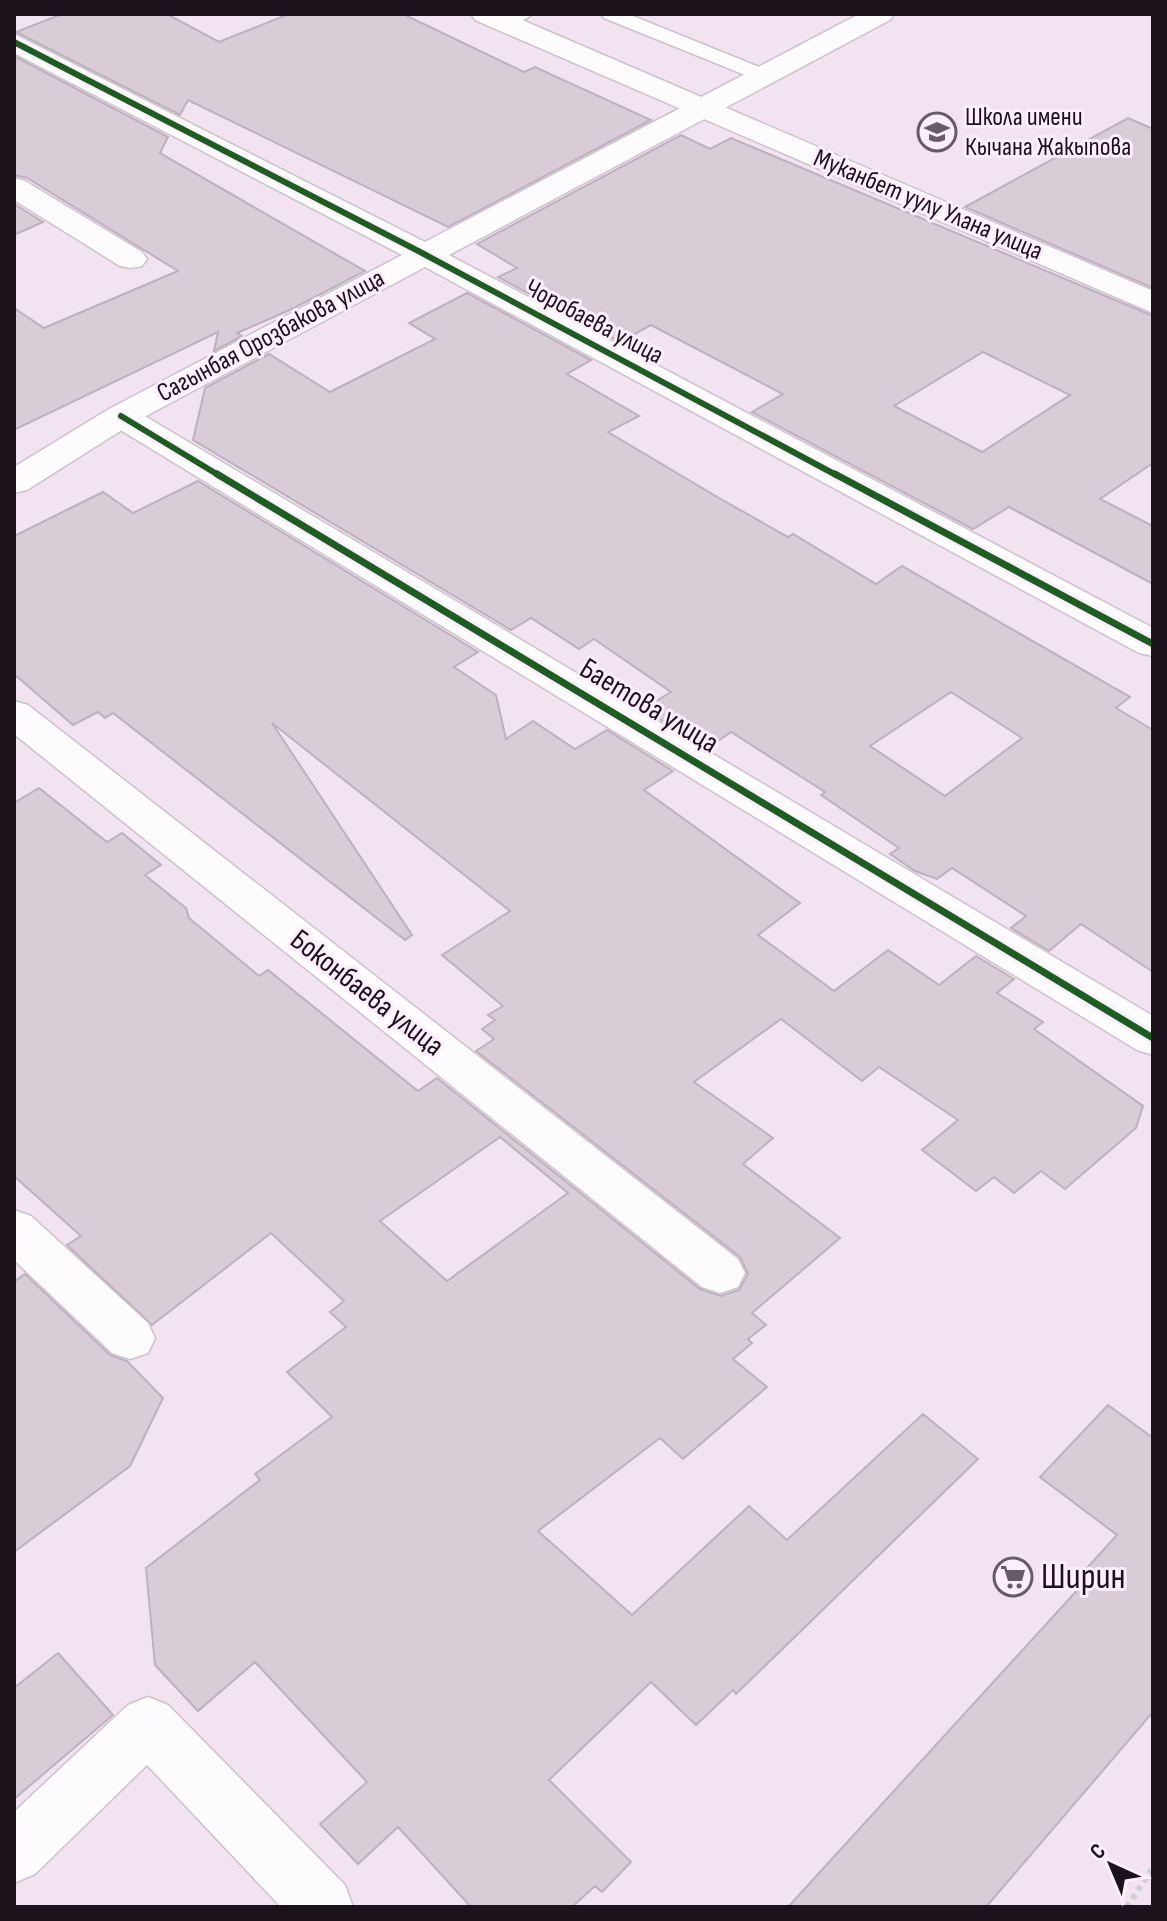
<svg xmlns="http://www.w3.org/2000/svg" width="1167" height="1921" viewBox="0 0 1167 1921" font-family="'Sofia Sans Condensed',sans-serif">
<style>
.building{fill:#d8ccd7;stroke:#bcb1bc;stroke-width:2;fill-rule:evenodd}
.lines{fill:none;stroke-linecap:round;stroke-linejoin:round}
.lane-casing{stroke:#cdc2cc;stroke-width:3}
.street-casing{stroke:#cdc2cc;stroke-width:3}
.secondary-casing{stroke:#cdc2cc;stroke-width:3}
.path{stroke:#d2ced2;stroke-width:6;stroke-dasharray:5 5;stroke-linecap:butt}
.lane{fill:#fdfbfd;fill-rule:evenodd}
.street{fill:#fdfbfd;fill-rule:evenodd}
.secondary{fill:#fdfbfd;fill-rule:evenodd}
.cycleway-far1-casing{stroke:#feeefd;stroke-width:10}
.cycleway-casing{stroke:#feeefd;stroke-width:12}
.cycleway-far1{stroke:#1b5e20;stroke-width:6}
.cycleway{stroke:#1b5e20;stroke-width:7}
.labels{text-anchor:middle;dominant-baseline:central;stroke-width:6;stroke-linejoin:round;paint-order:stroke}
.far-poi-label{font-size:26px;fill:#1b121b;stroke:#feeefd;text-anchor:start}
.far-street-label{font-size:26px;fill:#1b121b;stroke:#feeefd}
.street-label{font-size:30px;fill:#1b121b;stroke:#feeefd}
.near-poi-label{font-size:36px;fill:#1b121b;stroke:#feeefd;text-anchor:start}
</style>
<rect width="100%" height="100%" fill="#f1e3f0"/>
<!-- building -->
<g class="building">
<path d="M62,14h105l52,28 70,-28h114l121,58 11,-5 116,53 -203,107 -260,-127 -8,15 -164,-83z"/>
<path d="M14,56l154,81 -8,16 205,118 -73,38 -55,24 5,3 -28,15 4,-19 -204,98v-122l30,20 134,-57 -151,-93 -13,-3z"/>
<path d="M1128,118l25,11v159l-188,-81z"/>
<path d="M681,135l29,14 21,-11 422,178v147l-53,36 53,27v58l-144,-77 -36,22 -221,-117 31,-18 -132,-69 -31,17 -122,-65 19,-9 -40,-24zM983,352l87,43 -88,57 -88,-46z"/>
<path d="M14,204l29,18 -29,13z"/>
<path d="M467,293l124,67 -24,14 72,42 -31,16 111,66 69,39 5,-3 83,50 26,-18 228,131 -14,11 37,22v242l-72,-48 -32,27 -38,-23 15,-12 -74,-48 -15,11 -22,-8 -25,-17 9,-6 -78,-53 4,-3 -94,-60 -23,16 -65,-39 28,-17 -77,-53 -15,10 -48,-31 -20,12 -318,-190 12,-52 64,-34 61,38 105,-53 -26,-16zM951,692l71,46 -77,58 -75,-50z"/>
<path d="M198,481l280,171 -24,15 42,28 10,44 27,-18 42,28 32,-19 66,41 -29,19 156,113 -42,32 76,56 54,-41 51,35 37,-29 38,23 -17,14 46,29 -9,7 109,77 -7,22 -71,61 -24,-18 -27,22 -20,-16 -18,14 -54,-41 36,-30 -79,-53 -17,14 -81,-62 -87,63 79,56 -30,26 97,74 -88,75 14,12 -18,14 4,4 -19,16 34,28 -84,72 -23,-21 -122,93 94,84 117,-109 38,34 136,-126 55,45 -242,235 -3,-4 -37,35 -45,-43 -102,98 82,82 -29,30 -7,-6 -23,21h-101l-73,-80 -40,37 -38,-40 47,-42 -112,-120 -57,49 -43,-46 -9,-97 114,-88 -5,-6 77,-57 -45,-45 59,-45 -16,-15 14,-11 -73,-68 -119,92 -85,-80 14,-9 -67,-60v-373l25,-15 68,54 15,-9 39,32 -16,10 41,33 3,10 70,58 9,-6 150,121 19,-13 263,211 21,7 18,-6 9,-16 -8,-17 -264,-206 18,-12 -12,-10 13,-9 -7,-5 15,-9 -61,-51 68,-44 -238,-188 140,212 -7,5 -292,-227 -8,5 -7,-6 -25,13 -59,-51v-138l89,-44 30,21zM500,1137l68,56 -121,88 -67,-60z"/>
<path d="M25,1274l85,81 17,6 36,37 -33,68 -116,86v-270z"/>
<path d="M1108,1405l45,33v274l-167,195h-198l294,-322 -6,-5 41,-45 -77,-58z"/>
<path d="M58,1653l55,62 -99,84v-111z"/>
</g>
<g class="lines">
<defs>
<g id="lane">
<path d="M508,14h25l-20,13h-14l-3,-4z"/>
<path d="M601,14h27l141,57 3,4 -10,6 -7,-2 -151,-61z"/>
</g>
<g id="street">
<path d="M471,14h37l645,277v22l-678,-293z"/>
<path d="M14,178l11,3 117,71 5,7 -5,7 -11,2 -11,-2 -106,-66z"/>
<path d="M121,406l12,3 1020,607v39l-16,-5 -1028,-627 -5,-7 5,-7z"/>
<path d="M14,701l14,4 710,554 7,14 -7,14 -18,6 -18,-6 -688,-553z"/>
<path d="M14,1210l17,6 117,107 7,15 -7,15 -18,6 -18,-6 -98,-93z"/>
<path d="M148,1697l20,8 177,180 8,22h-72l-134,-142 -112,109 -21,9v-71l114,-107z"/>
</g>
<path id="secondary" d="M859,14h35l-4,6 -441,235 704,373v28l-14,-3 -714,-386 -292,156 -106,67 -13,3v-26l95,-58 293,-154 -388,-202v-19l411,208z"/>
</defs>
<!-- lane casing -->
<use href="#lane" class="lane-casing"/>
<!-- street casing -->
<use href="#street" class="street-casing"/>
<!-- secondary casing -->
<use href="#secondary" class="secondary-casing"/>
<!-- path -->
<path class="path" d="M1127,1907l26,-40"/>
<!-- lane -->
<use href="#lane" class="lane"/>
<!-- street -->
<use href="#street" class="street"/>
<!-- secondary -->
<use href="#secondary" class="secondary"/>
<defs>
<g id="cycleway-far1">
<path d="M14,42l410,212 414,222"/>
<path d="M121,416l99,60"/>
</g>
<g id="cycleway">
<path d="M217,474l936,564"/>
<path d="M835,474l318,170"/>
</g>
</defs>
<!-- cycleway-far1 casing -->
<use href="#cycleway-far1" class="cycleway-far1-casing"/>
<!-- cycleway casing -->
<use href="#cycleway" class="cycleway-casing"/>
<!-- cycleway-far1 -->
<use href="#cycleway-far1" class="cycleway-far1"/>
<!-- cycleway -->
<use href="#cycleway" class="cycleway"/>
</g>
<!-- icons -->
<defs>
<symbol id="school-ring" viewBox="-11 -11 22 22"><circle r="9.5" fill="#feeefd" stroke="#665b66" stroke-width="1.5"/><path d="M0-5L7-2L0 1L-7-2ZM-4 1L0 2.5L4 1V4Q0 6-4 4Z" fill="#665b66"/></symbol>
<symbol id="supermarket-ring" viewBox="-11 -11 22 22"><circle r="9.5" fill="#feeefd" stroke="#665b66" stroke-width="1.5"/><path d="M-6-5.5h2.5l.6 2H6L4.5 2H-2.5L-4.4-4H-6ZM-1.5 3.2a1.3 1.3 0 1 0 .1 0ZM3 3.2a1.3 1.3 0 1 0 .1 0Z" fill="#665b66"/></symbol>
</defs>
<g fill-rule="evenodd">
<use href="#school-ring" x="915" y="110" width="44" height="44"/>
<use href="#supermarket-ring" x="991" y="1555" width="44" height="44"/>
</g>
<g class="labels">
<!-- far-poi labels -->
<g class="far-poi-label">
<text x="965" y="117">Школа имени<tspan x="965" dy="30">Кычана Жакыпова</tspan></text>
</g>
<!-- far-street labels -->
<g class="far-street-label">
<text transform="translate(928 205) rotate(23)">Муканбет уулу Улана улица</text>
<text transform="translate(594 322) rotate(28)">Чоробаева улица</text>
<text transform="translate(271 336) rotate(-28)">Сагынбая Орозбакова улица</text>
</g>
<!-- street labels -->
<g class="street-label">
<text transform="translate(649 706) rotate(31)">Баетова улица</text>
<text transform="translate(367 993) rotate(38)">Боконбаева улица</text>
</g>
<!-- near-poi labels -->
<g class="near-poi-label">
<text x="1041" y="1577">Ширин</text>
</g>
</g>
<!-- border -->
<rect width="1167" height="1921" fill="none" stroke="#1b121b" stroke-width="32"/>
<!-- north arrow -->
<g transform="translate(1111 1865) rotate(316)" stroke="#feeefd" stroke-width="6" paint-order="stroke">
<path d="M0-6L14 30L0 20L-14 30Z" fill="#1b121b"/>
<text y="-12" font-size="22" font-weight="bold" text-anchor="middle" fill="#1b121b">С</text>
</g>
</svg>
